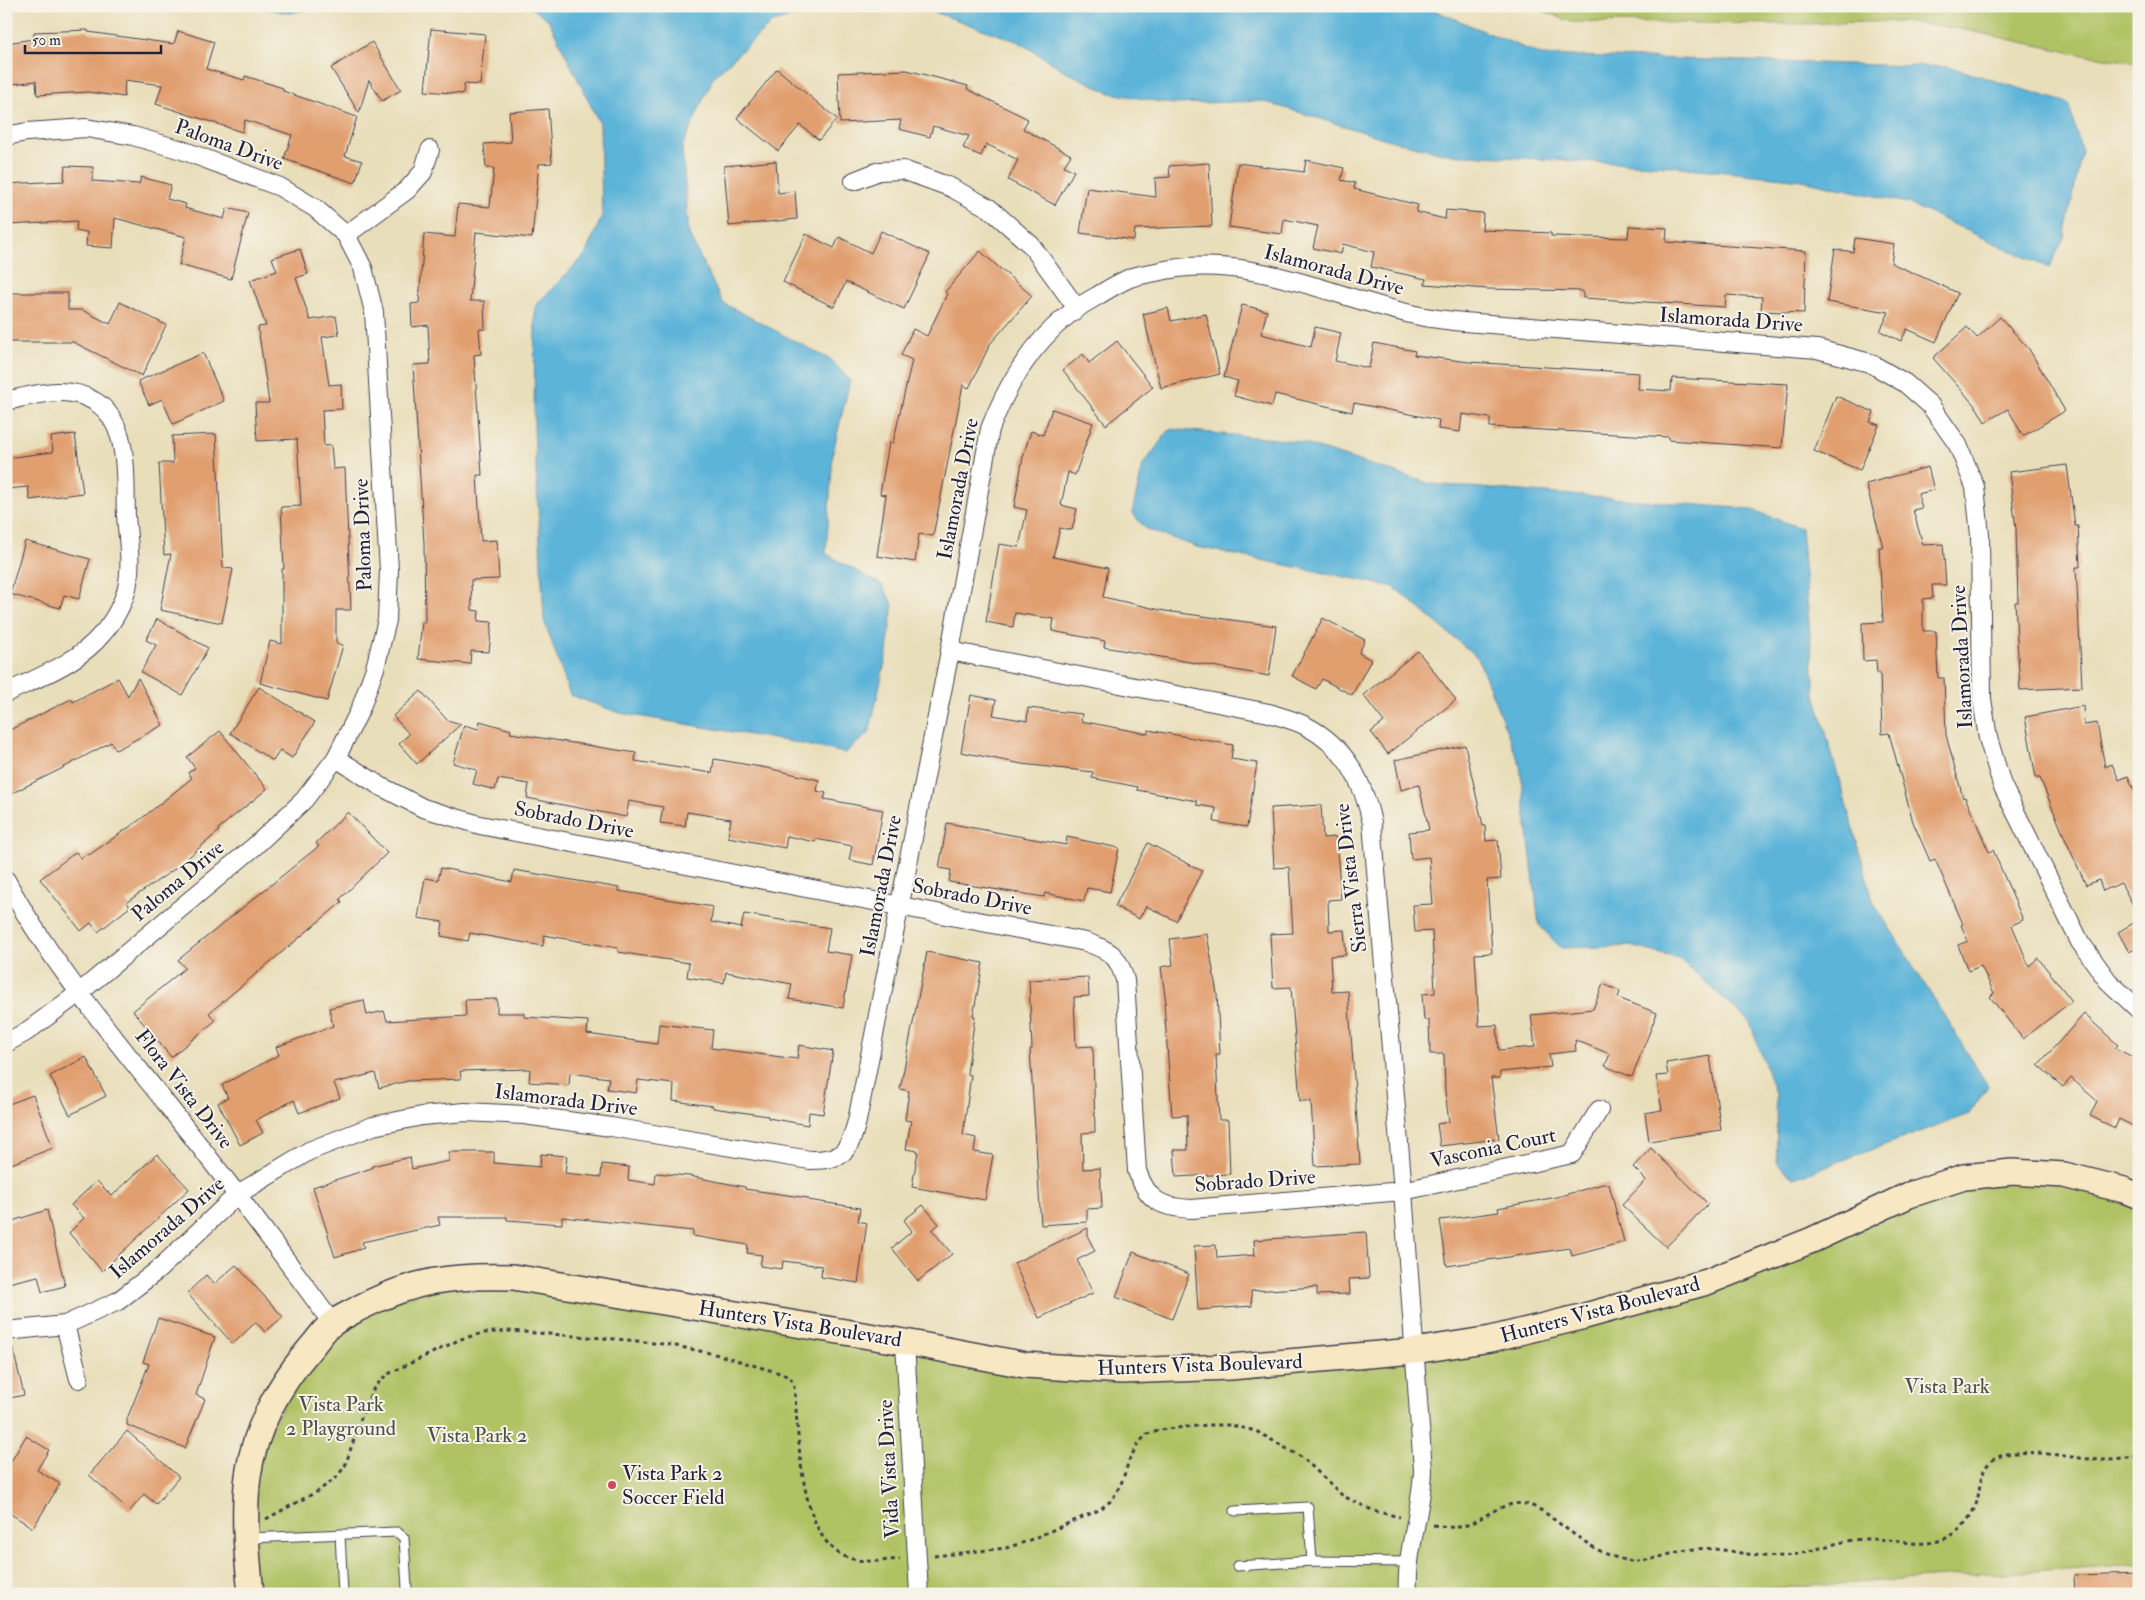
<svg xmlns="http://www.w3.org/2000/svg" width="2145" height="1600" viewBox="0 0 2145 1600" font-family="'IM FELL Double Pica',serif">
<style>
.green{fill:#b1c265;stroke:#6a7250}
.water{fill:#5cb4d9;stroke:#3f6b8a}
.building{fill:#e19f70}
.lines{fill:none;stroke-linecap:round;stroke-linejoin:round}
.lane-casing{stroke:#403e4e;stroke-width:11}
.street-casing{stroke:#403e4e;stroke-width:20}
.secondary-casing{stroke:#403e4e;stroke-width:28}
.path{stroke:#403e4e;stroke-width:3;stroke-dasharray:4 4;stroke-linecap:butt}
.lane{stroke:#fff;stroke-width:9}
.street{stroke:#fff;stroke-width:18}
.secondary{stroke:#f7e8c3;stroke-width:25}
.poi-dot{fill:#d1495b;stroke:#f7f3e8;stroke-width:2}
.labels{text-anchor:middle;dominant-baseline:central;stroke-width:4;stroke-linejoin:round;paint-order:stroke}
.street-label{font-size:21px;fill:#22223b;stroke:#f7f3e8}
.park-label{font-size:21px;fill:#4d5248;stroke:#f7f3e8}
.poi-label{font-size:21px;fill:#22223b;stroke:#f7f3e8;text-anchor:start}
</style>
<rect width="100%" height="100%" fill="#f7f3e8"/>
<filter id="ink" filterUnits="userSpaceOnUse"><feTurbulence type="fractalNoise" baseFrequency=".02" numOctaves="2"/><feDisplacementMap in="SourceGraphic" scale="10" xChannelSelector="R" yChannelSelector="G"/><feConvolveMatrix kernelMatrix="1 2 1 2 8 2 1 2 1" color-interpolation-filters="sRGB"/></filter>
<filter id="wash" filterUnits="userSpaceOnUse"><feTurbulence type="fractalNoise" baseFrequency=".0096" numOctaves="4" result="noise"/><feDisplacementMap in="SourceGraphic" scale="20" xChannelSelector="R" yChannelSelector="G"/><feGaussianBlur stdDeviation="1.12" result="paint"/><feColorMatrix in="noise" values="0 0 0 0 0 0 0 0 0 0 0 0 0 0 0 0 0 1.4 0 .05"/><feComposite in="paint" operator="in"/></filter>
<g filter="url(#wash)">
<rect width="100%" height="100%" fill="#e9deba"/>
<!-- green -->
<g class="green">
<path d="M1531,6h608v57l-61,-9 -117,-25 -58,-8 -107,3 -225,-2z"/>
<path d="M2012,1172l127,24v368l-450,30h-1438v-133l81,-138 137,-48 653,96 369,-32 321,-99z"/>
</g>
<!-- water -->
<g class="water">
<path d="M252,6h69l-31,7z"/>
<path d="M528,6h293l-49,17 -58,53 -32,71 7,88 34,68 108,57 19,20 -17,72 -7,102 56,31 11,19 -6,49 -18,80 -24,20 -53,-11 -172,-29 -50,-18 -26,-75 -10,-190 1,-124 50,-51 17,-39 -2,-92 -52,-105z"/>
<path d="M883,6h541l117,49 409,12 118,36 14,49 -18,86 -15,30 -142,-65 -105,-23 -131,-14 -224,-12 -54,-13 -131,-40 -89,3 -63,-11 -45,-22 -46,-29 -85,-30z"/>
<path d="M1170,429l126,12 135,43 319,25 51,19 14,166 59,209 114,183 -19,28 -175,64 -17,-15 -1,-67 -26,-74 -70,-63 -49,-13 -70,2 -22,-23 -19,-160 -42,-107 -84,-71 -197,-40 -51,-18 -14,-16 11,-48z"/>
</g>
<g id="blocks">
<!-- building -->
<g class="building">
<path d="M431,29l54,5 -5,51 -16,-1 -1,10 -38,-3z"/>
<path d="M88,30v2l86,12 4,-13 36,11 -8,27 38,11 1,-4 38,12v3l74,26 -12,39 17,5 -7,22 -71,-24 8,-24 -47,-15 -3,12 -86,-28 6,-19 -37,-5 -1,17 -36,-5 -51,3 -1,-14 -30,4v-42l28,-4v-7z"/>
<path d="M372,42l29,48 -19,11 -13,-21 -10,33 -28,-45z"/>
<path d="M777,69l60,50 -18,21 -19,-15 -22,26 -41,-33z"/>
<path d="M907,70l61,16 -1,3 61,30 -5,10 48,26 -7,11 10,5 -19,34 -47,-25 10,-20 -32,-16 -5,12 -18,-8 6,-12 -36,-10 -3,11 -31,-8 2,-9 -61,3 -2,-50z"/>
<path d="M548,109l4,54 -13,1 -7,74 -56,-6 -6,69h14l1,28h-6l2,25 -7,1 8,120h-5l4,66 16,-1 2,39 -28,1 1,30 7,1 -1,10 14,1 -3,30 -18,-1 -1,13 -52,-5 4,-37h3l-1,-79 -11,-178 17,-1 -2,-39 -16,2 -1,-23 8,-1 5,-69 31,3 3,-33 32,3 4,-39h-8l-2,-24 27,-2 -2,-30z"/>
<path d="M1306,160l38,8 -3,12 14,3 -1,6 64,16 -2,7 29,7 1,-9 37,3 -1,17 69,3v3l77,2 1,-12 38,2 -1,14 140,9 -2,62 -43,-2 1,-14 -36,-2 -1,12 -142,-9v-7l-96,-2 -62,-5 1,-5 -55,-12 3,-15 -31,-8 -2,10 -28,-6 5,-22 -34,-7 -2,15 -53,-7 9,-64 66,9z"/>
<path d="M776,161l2,32 17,-2 2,28 -68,7 -5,-60z"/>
<path d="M1209,163l3,63 -77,3 -1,11 -54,-7 7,-45 69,9 -1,-19 15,-1 -1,-11z"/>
<path d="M65,166l28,1 -1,14 47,3 2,-7 30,8 -4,14 19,5 -1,4 39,11 3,-11 21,5 -17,66 -52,-14 7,-28 -71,-19 -2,30 -27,-2 1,-14 -11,-1 1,-10 -68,4 -3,-41 58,-3z"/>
<path d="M881,231l49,23 -26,55 -58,-27 -12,25 -51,-25 23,-48 28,14 5,-11 32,16z"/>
<path d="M1855,238l39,6 -3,19 67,30 -22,49 -29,-13 -6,12 -21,-10 9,-19 -62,-10 8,-53 18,3z"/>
<path d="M300,249l8,25 -12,4 14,42 26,-4 3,19 -17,2 7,48 12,-1 1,25 -20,1 2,36 7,-1 2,24 12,-1 6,142h-15v33l7,2 -16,56 -67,-18 10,-42 12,3v-75h2l-3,-62 20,-1 -4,-67 -40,2 -2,-38h14l-11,-76 8,-1 -16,-46 27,-9 -5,-13z"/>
<path d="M980,251l52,45 -42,48 -21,44 -6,-3 -30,151 -14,-2 -4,28 -38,-6 9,-61 -6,-1 9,-51h4l19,-83 -11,-5 12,-26 14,7 20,-42 -2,-2z"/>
<path d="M6,293h62v17h14l28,14 10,-22 46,23 -24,51 -69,-34h-67z"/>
<path d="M1242,305l25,6 -6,23 50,13 4,-20 26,6 -6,28 34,7 5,-25 41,8 -1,4 55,7 170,11 -1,16 33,2 1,-13 116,6 -6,64 -113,-8v-3l-179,-10v-9l-28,-4 -2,18 -22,-3 1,-9 -85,-17 -2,9 -77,-18 -3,12 -38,-10 4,-15 -14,-4z"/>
<path d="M1168,308l3,13 35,-7 14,60 -59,14 -18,-74z"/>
<path d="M2000,317l29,32 36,62 -42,25 -15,-27 -23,13 -8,-14 -44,-50 34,-31 10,11z"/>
<path d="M1117,341l36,46 -47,38 -43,-55 20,-16 6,9z"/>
<path d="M203,353l21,48 -51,23 -11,-25 -13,6 -11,-24z"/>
<path d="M1836,396l38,16 -4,10 9,3 -19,45 -46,-19z"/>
<path d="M1052,409l41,14 -18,52 -7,-3 -7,33 16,4 -5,21 -12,-2 -7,29 55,11 -5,29 62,14 111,15 -7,50 -165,-29 1,-6 -53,-10 2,-12 -39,-6 -2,14 -27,-5 13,-78 20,3 8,-37 -13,-3 9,-50 8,-26 12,4z"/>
<path d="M75,434l8,59 -53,7 -2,-13 -22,2v-31l47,-6 -2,-15z"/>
<path d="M216,434l7,134 10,1 -11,54 -62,-13 11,-56 -7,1 -5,-92h14l-1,-27z"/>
<path d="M2067,465l8,61h3l2,41h-4l6,120 -62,3 -5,-88h3l-2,-73 -7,-57z"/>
<path d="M1928,467l6,23 -16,4 4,14 -9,2 10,35 20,-1 3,41h-14l1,13 -10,1v32h13l2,47h6l2,57 17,63 2,-1 24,55 4,-2 30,70 -11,5 17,41 9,-8 34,43 -49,38 -33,-42 4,-4 -13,-27 -13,5 -10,-26 10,-4 -7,-16 2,-1 -28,-65 -5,2 -17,-39 -24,-89 -7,1 -2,-61h-3l-1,-13 -13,1 -1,-38 21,-1 -4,-75h4l-17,-63z"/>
<path d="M25,541l65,18 -11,40 -15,-4 -4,13 -50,-14z"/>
<path d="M1323,618l42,22 -6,13 12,7 -19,35 -30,-16 -6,10 -24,-13z"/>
<path d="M157,619l51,29 -26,47 -41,-23 15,-27 -10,-5z"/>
<path d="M1418,651l38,49 -68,54 -17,-22 13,-10 -21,-27z"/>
<path d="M118,678l10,18 10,-18 25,47 -47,25 -5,-8 -52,28 -53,26v-64l65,-33 2,3z"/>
<path d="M259,687l56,35 -23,36 -12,-8 -7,11 -43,-28z"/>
<path d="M421,691l26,29 14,4 -44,40 -18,-20 10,-10 -16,-18z"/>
<path d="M971,695l25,5 -3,15 34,6 1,-13 54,6 -1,7 67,13v-4l85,15 -2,14 26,4 -10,64 -33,-5 2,-14 -19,-3v-4l-60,-11 1,-3 -46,-9 1,-6 -71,-8 -61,-12z"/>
<path d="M2083,706l1,19 13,-2 8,44 7,-3 7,16 9,-4 11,26v114l-18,-33 -18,8 -4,-11 -13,5 -20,-44 -26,-63h-4l-11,-61z"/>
<path d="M480,721l31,9 -1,3 126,20 -1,8 77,12 2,-14 53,9 52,12 -2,11 9,2 -2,6 59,11 -10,55 -24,-5 3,-14 -36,-7 -1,3 -28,-6 -2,12 -57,-11 3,-18 -44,-7 -2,14 -25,-3 3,-16 -34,-6 -3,16 -99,-19 2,-14 -31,-5 -3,11 -22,-6 4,-14 -24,-7 11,-38 14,4z"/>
<path d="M220,731l47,58 -49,40 1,2 -43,37 -49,34 3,5 -32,25 -7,-9 -10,8 -41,-52 36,-27 5,6 7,-5 1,2 52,-36 51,-41 -4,-5 7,-5 -8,-11z"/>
<path d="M1465,745l18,81h2l1,15 12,-1 3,39 -14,1 5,73 -17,1 4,72 18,-1 2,25 36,-3 -4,-32 62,-6 10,-25 17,7 -2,7 39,15 -25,64 -27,-11 5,-12 -35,-14 1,11 -27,3 2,13 -51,5v6h-9l8,61 -59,7 -3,-22 12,-2 -4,-30 -1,-38h-14l-1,-34h-5l-2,-26 13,-1 -3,-62 -17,1 -2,-27 20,-1 -4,-47 -18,2 -2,-27 20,-2 -10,-45 -18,5 -6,-30z"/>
<path d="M1321,805l2,33 13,-1 5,62 -13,1 1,31 15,-1 2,25 -16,1 2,36 16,-1 12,173 -45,2 -4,-65h-11l-9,-114 -18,1 -3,-54 23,-1 -4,-66 -15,1 -3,-60z"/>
<path d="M348,812l39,41 -47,46 2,3 -133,111 6,8 -44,36 -38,-46 52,-43 -7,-8 141,-114 -3,-3z"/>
<path d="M947,823l119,22 1,-8 52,11 -9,44 -23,-4 -3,13 -39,-8 -1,4 -95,-15 2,-12 -12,-2z"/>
<path d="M1148,843l54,28 -26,50 -30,-15 -7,13 -24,-13z"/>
<path d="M441,868l71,14 2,-12 105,18v3l94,16 -2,15 30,6 3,-14 86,14 -4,23 26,4 -9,53 -54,-9 3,-15 -66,-12 -2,11 -37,-6 2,-14 -71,-11v-4l-74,-13 -1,11 -73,-13 -2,8 -27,-5 2,-14 -25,-4 7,-40 13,2z"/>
<path d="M2139,920v27l-10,5 -11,-20z"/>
<path d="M1207,934l10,60 3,60h-4l3,66h9l2,54 -54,3 -2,-27h14l-1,-35 -15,1 -8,-113h2l-5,-36 12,-2 -3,-26z"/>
<path d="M927,952l56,11 -10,53h2l-8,58 4,1 -8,60 13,3 -2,14 19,3 -8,45 -73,-13 6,-36 -12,-2 5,-28 -6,-1 4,-29 -9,-2z"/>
<path d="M1088,977l1,19 -15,1 2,50 17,-1 2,86 -13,1 1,36 17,-1 2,40 -15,1v13l-46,3 -11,-176h2l-3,-69z"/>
<path d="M497,999v14h27v4l64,4 -1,13 70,10 2,-20 54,6 -2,18 86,11 2,-14 34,6 -10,63 -14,-2 -1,13 -40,-7v-2l-55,-8v-2l-40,-5 1,-17 -36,-4 -2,13 -29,-4 2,-11 -39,-5 -1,12 -40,-3 1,-13 -70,2 1,8 -53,2 -29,7 -4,-15 -41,10 6,15 -41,15 -5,-13 -38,20 7,13 -23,12 -22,-42 10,-5 -6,-13 57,-30 -3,-8 57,-21 -4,-18 35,-8 3,15 17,-4 3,10 79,-5 -1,-16z"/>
<path d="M2084,1014l34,31 -3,3 24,12v69l-20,-10 -4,9 -25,-12 7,-15 -26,-23 -8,9 -25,-22z"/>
<path d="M1710,1056l11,74 -72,11 -4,-28 17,-3 -6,-34 12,-1 -2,-12z"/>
<path d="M86,1057l20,39 -36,19 -20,-39z"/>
<path d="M33,1095l20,53 -47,18v-61z"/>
<path d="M1651,1148l57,56 -42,43 -44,-42 24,-25 -13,-13z"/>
<path d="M449,1152h45v11l46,4 1,-13 26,2 -2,17 36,4 1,-13 27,3 -1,13 27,4 1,-11 33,3 56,11v2l63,9v2l52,8 -2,13 9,2 -9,60 -37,-6 1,-11 -39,-5 -1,8 -22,-3 2,-11 -15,-2 1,-8 -55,-9v-5l-131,-14v7l-55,-4v-3h-69l2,8 -78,17 2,6 -29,9 -22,-70 59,-19v-2l38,-9 2,12 37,-8z"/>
<path d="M157,1154l32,35 -87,82 -33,-38 15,-15 -13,-13 26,-24 15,15z"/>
<path d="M1603,1184h6l15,58 -52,14 -2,-8 -123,18 -7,-46 59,-8 -1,-4 59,-11z"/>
<path d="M923,1205l16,19 -7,6 20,24 -34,27 -26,-33 20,-17 -8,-11z"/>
<path d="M47,1210l18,76 -23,6 -4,-16 -30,7 -2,-60z"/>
<path d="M1088,1228v9l7,14 -18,9 16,33 -54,25 -25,-55z"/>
<path d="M1366,1232l3,46 -20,1 1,15 -33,1v-8l-66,4 1,15 -54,4 -4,-64 22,-1 1,13 38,-3 -1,-15z"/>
<path d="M1133,1252l56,22 -17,45 -56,-22z"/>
<path d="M236,1265l47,52 -18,15 -9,-10 -23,22 -46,-51 19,-18 8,9z"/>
<path d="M158,1318l57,19 -19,58 9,4 -20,49 -58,-23v-6l22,-55 -6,-2z"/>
<path d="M12,1345l12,50 -18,4v-53z"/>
<path d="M127,1431l52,46 -23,27 -12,-10 -14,17 -41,-36z"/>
<path d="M26,1436l23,14 -12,20 23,14 -27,44 -27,-17v-41z"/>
<path d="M2139,1573v21h-64l-1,-19z"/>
</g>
</g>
</g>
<g filter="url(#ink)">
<use href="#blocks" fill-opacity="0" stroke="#403e4e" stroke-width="1"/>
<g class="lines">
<defs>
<g id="lane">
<path d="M1235,1511l73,-4 4,54"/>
<path d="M340,1534l3,60"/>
<path d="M247,1538l150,-6 7,6 3,50 -3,6"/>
<path d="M1237,1566l75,-5 96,1"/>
</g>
<g id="street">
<path d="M6,136l21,-4 59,-4 47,8 49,14 98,37 35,21 31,27 17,33 11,44 15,258 -2,50 -12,48 -15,42 -24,48 -32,42 -49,46 -176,147 -53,39 -20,11"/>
<path d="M854,181l25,-10 24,-1 47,17 39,21 42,37 45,62"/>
<path d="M346,235l61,-45 16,-18 7,-22"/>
<path d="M6,401c29,-6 61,-17 88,0 13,7 22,22 26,36 7,25 5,53 6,79 2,23 6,49 1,72 -4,16 -14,34 -25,46 -24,29 -63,43 -96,59"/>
<path d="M950,651l319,62c12,4 25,7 37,13 40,21 57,55 66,97l31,368 20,279c-1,42 -18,82 -15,124"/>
<path d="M336,758l44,28 43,22 57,17 606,117c24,9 32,12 39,38l12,191c11,30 23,36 54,38l212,-18 169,-37 27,-44"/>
<path d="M6,880c45,84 108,157 166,231 55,69 108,140 160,212"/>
<path d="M65,1325l14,54"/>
<path d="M6,1331l59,-6 53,-24 40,-31 80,-76 71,-43 64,-25 49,-10 43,-4 59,3 87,12 199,33c33,0 39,-8 47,-39l93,-470 40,-222c21,-55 53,-104 107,-133 10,-6 21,-13 33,-18 8,-3 17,-4 26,-6 89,-21 173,24 259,43 16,4 32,5 49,7l353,27 53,14 35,20 25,22 28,40 17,42 5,48 2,164 6,39 14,47 78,157 28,39 31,29"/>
<path d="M905,1342l14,252"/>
</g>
<path id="secondary" d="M251,1594c-4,-39 -8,-79 -3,-118 7,-50 32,-93 65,-131 6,-7 12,-17 20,-22 8,-6 18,-10 26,-15 55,-28 93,-33 154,-31l392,65 120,23 97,6 108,-4 184,-16 77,-12 94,-23 122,-34 105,-42 97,-45 55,-18 48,-5 52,3 60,15 15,6"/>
</defs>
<!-- lane casing -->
<use href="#lane" class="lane-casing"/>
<!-- street casing -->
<use href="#street" class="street-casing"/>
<!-- secondary casing -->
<use href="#secondary" class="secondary-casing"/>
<!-- path -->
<g class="path">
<path d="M266,1519l52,-28 18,-13 9,-12 20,-60 9,-18 12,-13 75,-36 22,-6 27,-2 118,9 43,5 48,10 64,19 8,5 3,8c5,45 4,137 43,165 18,13 43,9 63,7"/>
<path d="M1433,1525c10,1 21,4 31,1 21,-7 38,-26 62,-22 12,3 21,10 30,17 23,17 47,37 76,40 21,1 41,-10 62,-12 30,-3 59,10 89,7 31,-3 58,-18 89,-17 28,0 53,12 80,-4 11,-7 22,-22 25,-34 4,-17 3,-36 21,-44 25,-12 82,4 110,3 10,0 21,-2 31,-5"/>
<path d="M934,1556l72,-8 19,-6 74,-32 13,-10 9,-16 9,-26 8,-14 9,-10 19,-5 42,-4h23l25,6 47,27 40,38 31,15 26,6"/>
</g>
<!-- lane -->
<use href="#lane" class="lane"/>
<!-- street -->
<use href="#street" class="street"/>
<!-- secondary -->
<use href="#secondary" class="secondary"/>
</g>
</g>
<!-- markers -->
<circle class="poi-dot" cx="612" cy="1485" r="5"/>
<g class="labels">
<!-- street labels -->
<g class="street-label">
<text transform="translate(229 145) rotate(20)">Paloma Drive</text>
<text transform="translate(1334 270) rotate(15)">Islamorada Drive</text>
<text transform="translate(1731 320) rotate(4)">Islamorada Drive</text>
<text transform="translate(958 489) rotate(-79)">Islamorada Drive</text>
<text transform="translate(363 535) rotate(-92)">Paloma Drive</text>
<text transform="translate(1962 657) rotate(-93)">Islamorada Drive</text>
<text transform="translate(574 820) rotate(11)">Sobrado Drive</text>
<text transform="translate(1351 878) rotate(-97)">Sierra Vista Drive</text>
<text transform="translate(178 881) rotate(-40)">Paloma Drive</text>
<text transform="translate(881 886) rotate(-79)">Islamorada Drive</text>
<text transform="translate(972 897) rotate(11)">Sobrado Drive</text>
<text transform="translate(184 1089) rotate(52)">Flora Vista Drive</text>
<text transform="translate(566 1100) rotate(7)">Islamorada Drive</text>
<text transform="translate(1493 1148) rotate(-12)">Vasconia Court</text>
<text transform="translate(1255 1181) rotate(-4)">Sobrado Drive</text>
<text transform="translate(167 1228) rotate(-41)">Islamorada Drive</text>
<text transform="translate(1600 1310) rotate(-15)">Hunters Vista Boulevard</text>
<text transform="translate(800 1324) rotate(9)">Hunters Vista Boulevard</text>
<text transform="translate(1200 1365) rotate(-2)">Hunters Vista Boulevard</text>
<text transform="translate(889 1469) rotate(-93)">Vida Vista Drive</text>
</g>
<!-- park labels -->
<g class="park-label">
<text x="1947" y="1386">Vista Park</text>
<text x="341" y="1404">Vista Park<tspan x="341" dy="24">2 Playground</tspan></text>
<text x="477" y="1435">Vista Park 2</text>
</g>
<!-- poi labels -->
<g class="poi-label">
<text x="622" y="1473">Vista Park 2<tspan x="622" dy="24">Soccer Field</tspan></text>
</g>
</g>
<!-- margin -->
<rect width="2145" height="1600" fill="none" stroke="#f7f3e8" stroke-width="25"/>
<!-- scale -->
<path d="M25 45v8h136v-8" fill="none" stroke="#22223b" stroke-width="2.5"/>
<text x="32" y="45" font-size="15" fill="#22223b" stroke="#f7f3e8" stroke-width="4" paint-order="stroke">50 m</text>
</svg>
